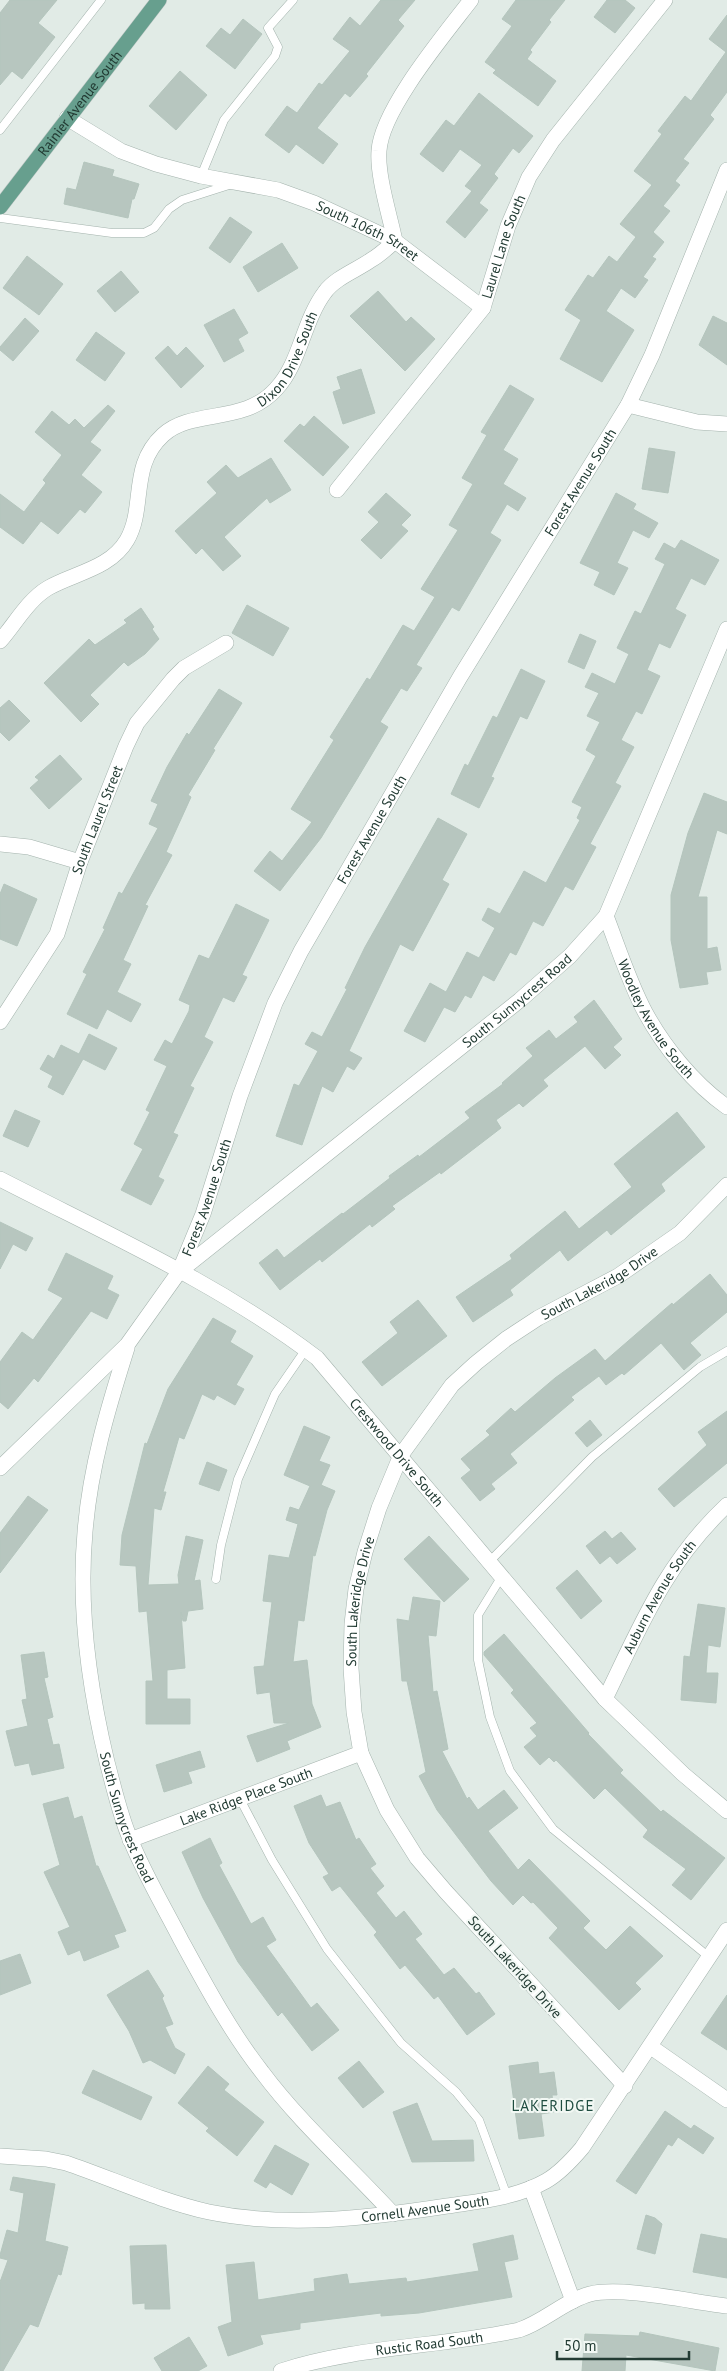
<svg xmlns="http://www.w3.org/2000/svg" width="727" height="2371" viewBox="0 0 727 2371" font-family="'PT Sans',sans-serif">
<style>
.building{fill:#b7c6bf;stroke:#b4c5bd}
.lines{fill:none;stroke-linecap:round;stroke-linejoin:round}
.service-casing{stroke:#a4b3ad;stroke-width:9}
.minor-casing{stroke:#a4b3ad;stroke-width:16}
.tertiary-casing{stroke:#a4b3ad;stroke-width:16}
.primary-casing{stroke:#c1c8c6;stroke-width:16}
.service{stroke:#fff;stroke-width:8}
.minor{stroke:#fff;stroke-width:15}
.tertiary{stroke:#fff;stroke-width:15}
.primary{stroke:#679f8e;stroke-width:15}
.labels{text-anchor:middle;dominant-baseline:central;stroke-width:4;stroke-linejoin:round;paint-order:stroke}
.street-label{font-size:14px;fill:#223b33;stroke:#f2f8f4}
.neighbourhood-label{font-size:15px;letter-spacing:1px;fill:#1f4d40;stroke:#f2f8f4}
</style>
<rect width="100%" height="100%" fill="#e1ebe6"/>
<!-- building -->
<g class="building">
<path d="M10,0h47l-19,23 17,14 -33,42 -10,-8 -12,14v-72z"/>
<path d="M381,0h34l-17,20 6,6 -38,48 2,2 -18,21 -5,-4 -28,35 21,16 -15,20 -27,-20 -7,9 -24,-18 22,-29 10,7 22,-30 3,2 28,-34 -17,-12 17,-22 10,9z"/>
<path d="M516,0h49l-16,20 2,2 -21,28 2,2 -5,7 29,22 -18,25 -45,-33 3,-3 -11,-8 27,-36 -10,-7z"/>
<path d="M607,0h18l10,8 -20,25 -21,-16z"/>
<path d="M727,15v77l-17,23 4,4 -31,40 6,4 -14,18 5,4 -17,21 7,5 -17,21 11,10 -12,15 4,2 -13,18 5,3 -13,18 -14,-10 -15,23 28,19 -32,52 -42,-23 21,-39 -16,-10 23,-35 5,3 16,-22 8,6 19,-25 -16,-13 32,-39 -18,-14 28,-37 -4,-3 27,-35 6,5 35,-49 -17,-13z"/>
<path d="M243,19l19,15 -27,35 -29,-23 15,-18 9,7z"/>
<path d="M180,71l27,24 -31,35 -27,-24z"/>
<path d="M479,93l54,43 -14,17 -6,-5 -19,26 4,4 -19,25 9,7 -23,28 -19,-16 26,-31 -7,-5 17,-21 -22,-16 -17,23 -23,-18 26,-34 8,6z"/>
<path d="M84,162l30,8 -2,6 27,8 -5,15h-2l-4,19 -64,-14 3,-16 9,2z"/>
<path d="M230,217l22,15 -22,31 -21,-15z"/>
<path d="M282,243l16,25 -40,24 -15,-25z"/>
<path d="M27,256l36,28 -24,31 -36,-27z"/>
<path d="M121,271l18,21 -24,20 -18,-21z"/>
<path d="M378,291l28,31 5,-5 24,22 -30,32 -55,-55z"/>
<path d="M234,309l14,24 -10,6 6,12 -20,11 -20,-37z"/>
<path d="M713,316l14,7v42l-28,-20z"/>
<path d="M25,318l14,13 -26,30 -13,-11v-3z"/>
<path d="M96,332l29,21 -20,28 -29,-21z"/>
<path d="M168,346l9,10 9,-9 18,19 -23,22 -26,-30z"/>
<path d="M361,369l14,44 -32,11 -10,-32 8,-3 -4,-12z"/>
<path d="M510,385l24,14 -31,51 15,9 -15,25 23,14 -8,13 -11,-7 -17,29 11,7 -12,20 -30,51 -7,-4 -36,58 6,3 -15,23 -6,-3 -21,34 8,5 -31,52 -36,59 -41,53 -26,-20 16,-20 12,10 30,-39 -21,-13 43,-69 -4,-3 37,-59 3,2 33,-55 11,6 21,-34 -14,-8 37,-59 -9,-5 24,-41 -11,-6 25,-43 -6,-3z"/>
<path d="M108,405l7,6 -25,31 11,8 -20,25 21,17 -17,21 -5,-4 -22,25 -17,-13 -18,23 -23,-17v-33l24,18 22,-29 -3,-3 19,-25 -27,-23 17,-21 17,14 6,-6 9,9z"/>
<path d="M314,416l35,31 -26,29 -39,-35 16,-17 4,3z"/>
<path d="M649,448l26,4 -7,41 -26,-4z"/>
<path d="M271,458l20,32 -21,13 -3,-5 -43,39 17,19 -18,15 -21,-23 -6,6 -21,-23 42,-38 -10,-11 19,-17 12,13z"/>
<path d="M386,493l25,22 -10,10 7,6 -27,28 -20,-19 18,-18 -11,-10z"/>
<path d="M616,493l20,11 -3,5 25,14 -9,15 -16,-8 -16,33 11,5 -14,27 -20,-10 6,-13 -20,-9z"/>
<path d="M681,540l38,20 -14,25 -14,-7 -16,31 11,6 -16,33 -11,-5 -12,27 13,6 -18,38 -6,-3 -15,29 13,7 -19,36 6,3 -31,58 6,3 -23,43 -8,-4 -22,40 -10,-5 -17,34 -6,-3 -16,29 -11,-6 -12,23 -6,-3 -10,17 -11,-5 -19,35 -21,-11 26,-48 16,9 21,-40 12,6 16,-30 -13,-8 6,-12 12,6 24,-43 22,12 34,-63 -3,-2 5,-11 -10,-5 24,-46 -10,-6 14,-28 -13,-6 12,-23 -14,-6 7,-14 23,11 14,-30 -12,-6 18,-37 6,3 24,-50 -10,-5 9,-16 11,6z"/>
<path d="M247,605l42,23 -16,28 -41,-23z"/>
<path d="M141,608l13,19 -2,2 7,10 -14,15 -17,12 -4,-4 -34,33 9,9 -18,18 -37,-39 45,-44 6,6 32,-22 -3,-3z"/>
<path d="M580,634l16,7 -12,28 -16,-7z"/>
<path d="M521,669l24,12 -18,38 -7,-3 -29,61 3,1 -15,30 -28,-14 14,-30 3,2 25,-50 4,2z"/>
<path d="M219,689l23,14 -29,46 2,1 -27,45 3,2 -25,55 6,3 -27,50 3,1 -25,54 8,4 -14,28 24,12 -10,18 -24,-13 -10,20 -30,-15 20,-40 -4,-2 22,-43 -2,-1 16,-36 3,2 36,-66 -9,-4 9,-20 -7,-3 16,-34 20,-34 2,2z"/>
<path d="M9,700l21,21 -21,20 -9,-9v-24z"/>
<path d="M60,755l22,24 -33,30 -19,-21 9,-8 -4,-3z"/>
<path d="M704,793l23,9v32l-10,-4 -19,67h9v52l10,-2 4,23 -15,2 2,12 -28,4 -9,-48v-45l17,-62z"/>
<path d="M438,818l29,16 -25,46 7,4 -36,67 -13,-7 -51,107 13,7 -8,12 -7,-4 -14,26 -11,-6 -20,59 -26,-9 18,-52 5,2 19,-35 -13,-7 7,-12 10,5 25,-48 -2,-1 20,-41z"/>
<path d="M4,884l33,15 -20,47 -17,-7v-45z"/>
<path d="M236,904l33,16 -27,55 5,2 -13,25 -11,-5 -19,40 9,5 -23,44 4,2 -21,45 5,2 -20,42 6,3 -13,25 -30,-15 22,-41 -9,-5 16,-32 -4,-2 21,-44 -13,-6 11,-20 7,4 17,-33 1,-6 -11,-5 20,-45 10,4z"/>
<path d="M594,1000l28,39 -9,8 8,8 -16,14 -20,-23 -42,34 5,6 -25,21 -4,-4 -23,17 5,8 -60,46 -1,-2 -48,34 3,3 -23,18 -2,-3 -48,38 -2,-3 -40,31 -21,-27 18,-14 7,9 58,-45 1,1 47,-36 -1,-2 29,-21 1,2 51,-39 -5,-6 38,-28 -1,-1 31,-27 -7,-8 23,-18 7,9 22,-17 -4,-5z"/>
<path d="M89,1034l28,14 -12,22 -22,-11 -20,36 -15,-8 5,-11 -13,-7 8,-14 6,4 7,-14 18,9z"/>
<path d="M15,1110l25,11 -12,26 -25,-11z"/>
<path d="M677,1112l28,35 -44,37 4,7 -54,44 -4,-5 -39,31 -8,-11 -50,40 3,5 -40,27 -17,-25 56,-38 -2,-4 55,-44 14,18 53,-42 -18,-23z"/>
<path d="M0,1222l33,16 -7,13 -13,-7 -13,25z"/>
<path d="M66,1253l47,23 -6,13 12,6 -12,24 -16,-8 -53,71 -4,-4 -26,31 -8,-7v-40l22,-30 11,8 30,-42 -15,-8z"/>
<path d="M710,1274l17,21v17l-37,31 11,12 -17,15 -23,-27 -37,32 -2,-2 -16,12 -7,-9 -28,21 3,3 -64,54 7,9 -26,21 4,5 -15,12 -19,-23 10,-8 -10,-11 29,-24 -4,-4 25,-23 4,4 40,-34 40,-29 10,12 67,-58 1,2z"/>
<path d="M418,1300l29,36 -65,50 -20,-24 36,-29 -8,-11z"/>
<path d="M213,1318l23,13 -6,11 23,14 -17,29 8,4 -9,16 -18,-10 -3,5 -12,-6 -18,45 -5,-2 -16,55h3l-5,18 -7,-2 -6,77 31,-1 -1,-9 8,-39 17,4 -9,41 6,-1 3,29 -15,2 -2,10h-3l-2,-9 4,56 -18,2v29h23v25h-44v-43h7l-6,-70 -8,1 -3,-46 -16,-1 2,-30 23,-92 2,1 21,-55z"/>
<path d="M727,1411v52l-53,44 -16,-18 49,-44 -9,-13z"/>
<path d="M590,1420l12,15 -15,12 -12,-14z"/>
<path d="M304,1426l26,11 -11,24 11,4 -9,20 14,6 -8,19 -12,46 -2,-1 -9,66 -6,-1 -5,42 14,-2 5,44 9,23 -34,14 3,8 -33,13 -10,-26 42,-13h-15l-4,-31 -13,2 -3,-27 10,-1 8,-64 -9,-1 6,-46 20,3 9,-34 -12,-4 4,-13 9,3 11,-24 -26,-11z"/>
<path d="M207,1462l20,8 -8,21 -20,-7z"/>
<path d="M28,1496l20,14 -48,63v-40z"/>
<path d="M605,1531l7,8 9,-7 15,17 -19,15 -7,-8 -10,8 -14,-18z"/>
<path d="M429,1536l40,43 -25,23 -40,-43z"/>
<path d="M577,1570l25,31 -21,18 -25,-31z"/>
<path d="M413,1597l27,4 -4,35 -8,-1 5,57 4,-1 11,58 -6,2 25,48 2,-2 9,13 26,-20 14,18 -30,23 30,39 11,-11 61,62 -7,7 23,22 24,-24 33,30 -28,27 6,6 -22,21 -70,-72 9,-10 -25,-26 -2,1 -8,-8 -10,10 -22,-24 -54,-71 -18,-34 7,-4 -19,-91h-5l-5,-62 12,2z"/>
<path d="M698,1604l27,4 -5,39 -12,-2 -2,28h12l-2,30 -35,-3 3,-44 6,1z"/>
<path d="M504,1634l85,99 -1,1 35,36 -3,3 41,39 2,-2 62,48 -34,42 -19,-15 14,-16 -43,-32 5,-7 -43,-42 -11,11 -38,-39 -2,2 -5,-5 -9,8 -16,-18 13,-11 -7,-8 7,-5 -26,-30 3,-3 -30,-35v-3z"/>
<path d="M44,1652l4,25 -4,1 9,39 -6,2 6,26 6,-1 5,24 -32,7 -3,-12 -14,3 -9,-35 22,-5 -6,-26 5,-1 -6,-44z"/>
<path d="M200,1751l5,16 -17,5 4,11 -28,9 -8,-27z"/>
<path d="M321,1795l5,12 14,-5 16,38 3,-2 17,26 -6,4 14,18 -8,7 20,25 8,-7 18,23 -7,5 29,36 10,-7 22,26 3,-2 16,22 -28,21 -29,-39 -4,3 -29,-34 -5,4 -26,-34 3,-3 -37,-46 -8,5 -9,-14 6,-3 -20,-31 -15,-37z"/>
<path d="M68,1797l6,22 8,-3 14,50h2l28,65 -12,4 5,12 -35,14 -4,-11 -12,5 -10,-23 12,-5 -26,-55 16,-7 -17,-61z"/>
<path d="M210,1838l12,25 -3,2 32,59 12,-7 13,23 -10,6 45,62 6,-5 22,27 -27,21 -30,-39 -4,4 -40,-54 -35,-64 -21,-46z"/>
<path d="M20,1954l11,29 -31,12v-34z"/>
<path d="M148,1970l16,26 -2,2 11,26 -8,3 10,21 10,6 -10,20 -25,-14 -7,3 -14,-32 -22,-36z"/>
<path d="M727,1995v55l-26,-17z"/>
<path d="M359,2061l25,31 -21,16 -25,-30z"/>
<path d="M538,2062l1,12 15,-2 3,23h-5l2,17 -13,2 3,22 -25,3 -10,-73z"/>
<path d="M208,2066l21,18 -5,6 40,32 -27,34 -31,-25 3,-3 -31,-25z"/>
<path d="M93,2070l59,27 -11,23 -59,-27z"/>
<path d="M417,2103l15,38 41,-1 1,21 -62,1 -19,-50z"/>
<path d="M665,2111l26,18 3,-4 20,13 -11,16 -25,-17 -6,9 -4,-2 -32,50 -20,-13z"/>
<path d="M275,2145l34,19 -17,31 -22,-13 -4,6 -12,-7z"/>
<path d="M13,2177l42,7 -10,57 23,6 -7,28 -3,-1 -20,53 -8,-3 -27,47h-3v-89l8,-22 -8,-2v-3l7,-25 11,3 6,-40 -14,-3z"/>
<path d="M646,2215l9,3 7,6 -7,30 -18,-5z"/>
<path d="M701,2234l26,5v39l-34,-6z"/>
<path d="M513,2235l5,24 -14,3 8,35 -93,16 -38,3v-3l-81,10v6l-40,6 3,9 -35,12 -10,-29 14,-5 -6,-57 28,-3 4,38 57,-9 -1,-12 33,-5 2,10 57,-6 1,4 72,-11 -6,-27z"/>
<path d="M166,2245l4,64h-25v-6l-12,1 -3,-58z"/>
<path d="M640,2332l79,16 -4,23 -89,-16 -1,16h-43l3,-37 54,2z"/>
<path d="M189,2337l18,29 -9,5h-36l-8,-13z"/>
</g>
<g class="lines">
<defs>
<g id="service">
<path d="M0,130l101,-130"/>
<path d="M201,176l23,-56 51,-64 3,-9 -10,-19 25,-28"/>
<path d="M0,218l112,15h32l10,-5 15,-19 13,-9 47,-15"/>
<path d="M490,1561l102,-104 108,-90 27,-16"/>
<path d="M502,1576l-24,39v45l12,57 20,54 43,58 156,128"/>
<path d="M216,1579l5,-34 17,-66 37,-85 31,-45"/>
<path d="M240,1799l32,61 55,89 74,94 55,49 23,28 28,76"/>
</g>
<g id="minor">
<path id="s1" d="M67,118l54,33 35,13 45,12 77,14 36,13 81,38 88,67"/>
<path d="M628,405l69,17 30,2"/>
<path id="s2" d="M337,490l146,-182 25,-82 21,-49 24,-37 112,-140"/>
<path id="s3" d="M0,641c15,-17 28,-41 48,-53 26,-15 62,-19 79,-48 19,-33 2,-74 36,-105 30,-27 81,-10 113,-46 24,-25 27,-68 49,-97 10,-14 32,-22 46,-32 9,-5 16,-12 24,-19 -5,-25 -18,-65 -16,-90 2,-41 66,-117 92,-151"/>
<path d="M0,844l29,3 51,15"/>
<path id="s4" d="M606,916c12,31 23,66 39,96 19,35 49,72 82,95"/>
<path id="s5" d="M0,1022l57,-88 23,-72 46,-116 11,-23 36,-44 11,-11 42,-25"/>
<path id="s6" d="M0,1179c107,55 220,105 317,179l288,341 78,75 44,37"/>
<path id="s7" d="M180,1271l340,-271 50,-44 36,-40 121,-287"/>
<path id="s8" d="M127,1348c-19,60 -37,120 -42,184 -7,77 4,155 22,230 7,26 13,54 24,79 14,34 33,66 50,99 25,46 49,91 81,132 38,51 88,95 131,142"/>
<path id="s9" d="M0,1468l127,-123 52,-73 24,-58 37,-118 35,-93 26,-52 159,-274 168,-272 24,-50 75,-185"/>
<path id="s10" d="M605,1699c36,-74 61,-137 122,-194"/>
<path id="s11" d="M130,1840l231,-87"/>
<path d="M651,2047l76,53"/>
<path id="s12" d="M625,2086l-179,-194 -29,-34 -30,-48 -26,-57 -7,-41 -3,-44 1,-44 4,-35 9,-37 14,-44 22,-53 51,-70 24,-22 30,-24 32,-21 80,-42 62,-43 47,-48"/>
<path d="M531,2188l42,113"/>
<path id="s13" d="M281,2371c77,-25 159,-24 238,-41 25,-8 45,-29 71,-36 32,-8 102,8 137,12"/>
</g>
<g id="tertiary">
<path id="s14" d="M0,2156l46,3 20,4c47,16 94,38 143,49 78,16 160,6 238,-6 33,-5 69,-8 99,-25 14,-8 25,-20 36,-33l145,-218"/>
</g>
<g id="primary">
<path id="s15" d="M0,207l159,-207"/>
</g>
</defs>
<!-- service casing -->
<use href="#service" class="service-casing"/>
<!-- minor casing -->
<use href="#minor" class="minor-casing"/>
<!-- tertiary casing -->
<use href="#tertiary" class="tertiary-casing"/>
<!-- primary casing -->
<use href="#primary" class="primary-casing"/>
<!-- service -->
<use href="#service" class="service"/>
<!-- minor -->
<use href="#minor" class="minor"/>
<!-- tertiary -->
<use href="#tertiary" class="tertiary"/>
<!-- primary -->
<use href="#primary" class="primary"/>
</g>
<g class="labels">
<!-- street labels -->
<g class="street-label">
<text stroke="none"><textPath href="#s15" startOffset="131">Rainier Avenue South</textPath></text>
<text stroke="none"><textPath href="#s1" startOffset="324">South 106th Street</textPath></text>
<text stroke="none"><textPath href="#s2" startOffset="298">Laurel Lane South</textPath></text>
<text stroke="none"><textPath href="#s3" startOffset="435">Dixon Drive South</textPath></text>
<text stroke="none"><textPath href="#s9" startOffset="1156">Forest Avenue South</textPath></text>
<text stroke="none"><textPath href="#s5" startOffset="226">South Laurel Street</textPath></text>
<text stroke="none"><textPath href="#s9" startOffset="751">Forest Avenue South</textPath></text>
<text stroke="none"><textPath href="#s7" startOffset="432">South Sunnycrest Road</textPath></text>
<text stroke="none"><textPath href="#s4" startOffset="115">Woodley Avenue South</textPath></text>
<text stroke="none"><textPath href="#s9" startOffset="346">Forest Avenue South</textPath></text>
<text stroke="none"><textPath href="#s12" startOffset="1001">South Lakeridge Drive</textPath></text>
<text stroke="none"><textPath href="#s6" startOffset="488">Crestwood Drive South</textPath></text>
<text stroke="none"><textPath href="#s10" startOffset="116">Auburn Avenue South</textPath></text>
<text stroke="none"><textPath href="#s12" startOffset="581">South Lakeridge Drive</textPath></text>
<text stroke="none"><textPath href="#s11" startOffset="124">Lake Ridge Place South</textPath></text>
<text stroke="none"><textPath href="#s8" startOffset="480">South Sunnycrest Road</textPath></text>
<text transform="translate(515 1967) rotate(48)">South Lakeridge Drive</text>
<text stroke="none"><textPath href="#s14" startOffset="435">Cornell Avenue South</textPath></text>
<text stroke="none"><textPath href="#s13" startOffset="151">Rustic Road South</textPath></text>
</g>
<!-- neighbourhood labels -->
<g class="neighbourhood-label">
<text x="553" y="2105">LAKERIDGE</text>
</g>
</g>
<!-- scale -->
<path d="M557 2351v8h132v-8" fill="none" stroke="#223b33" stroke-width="2.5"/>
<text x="564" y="2351" font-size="15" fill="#223b33" stroke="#f2f8f4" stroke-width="4" paint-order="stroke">50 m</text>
</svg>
